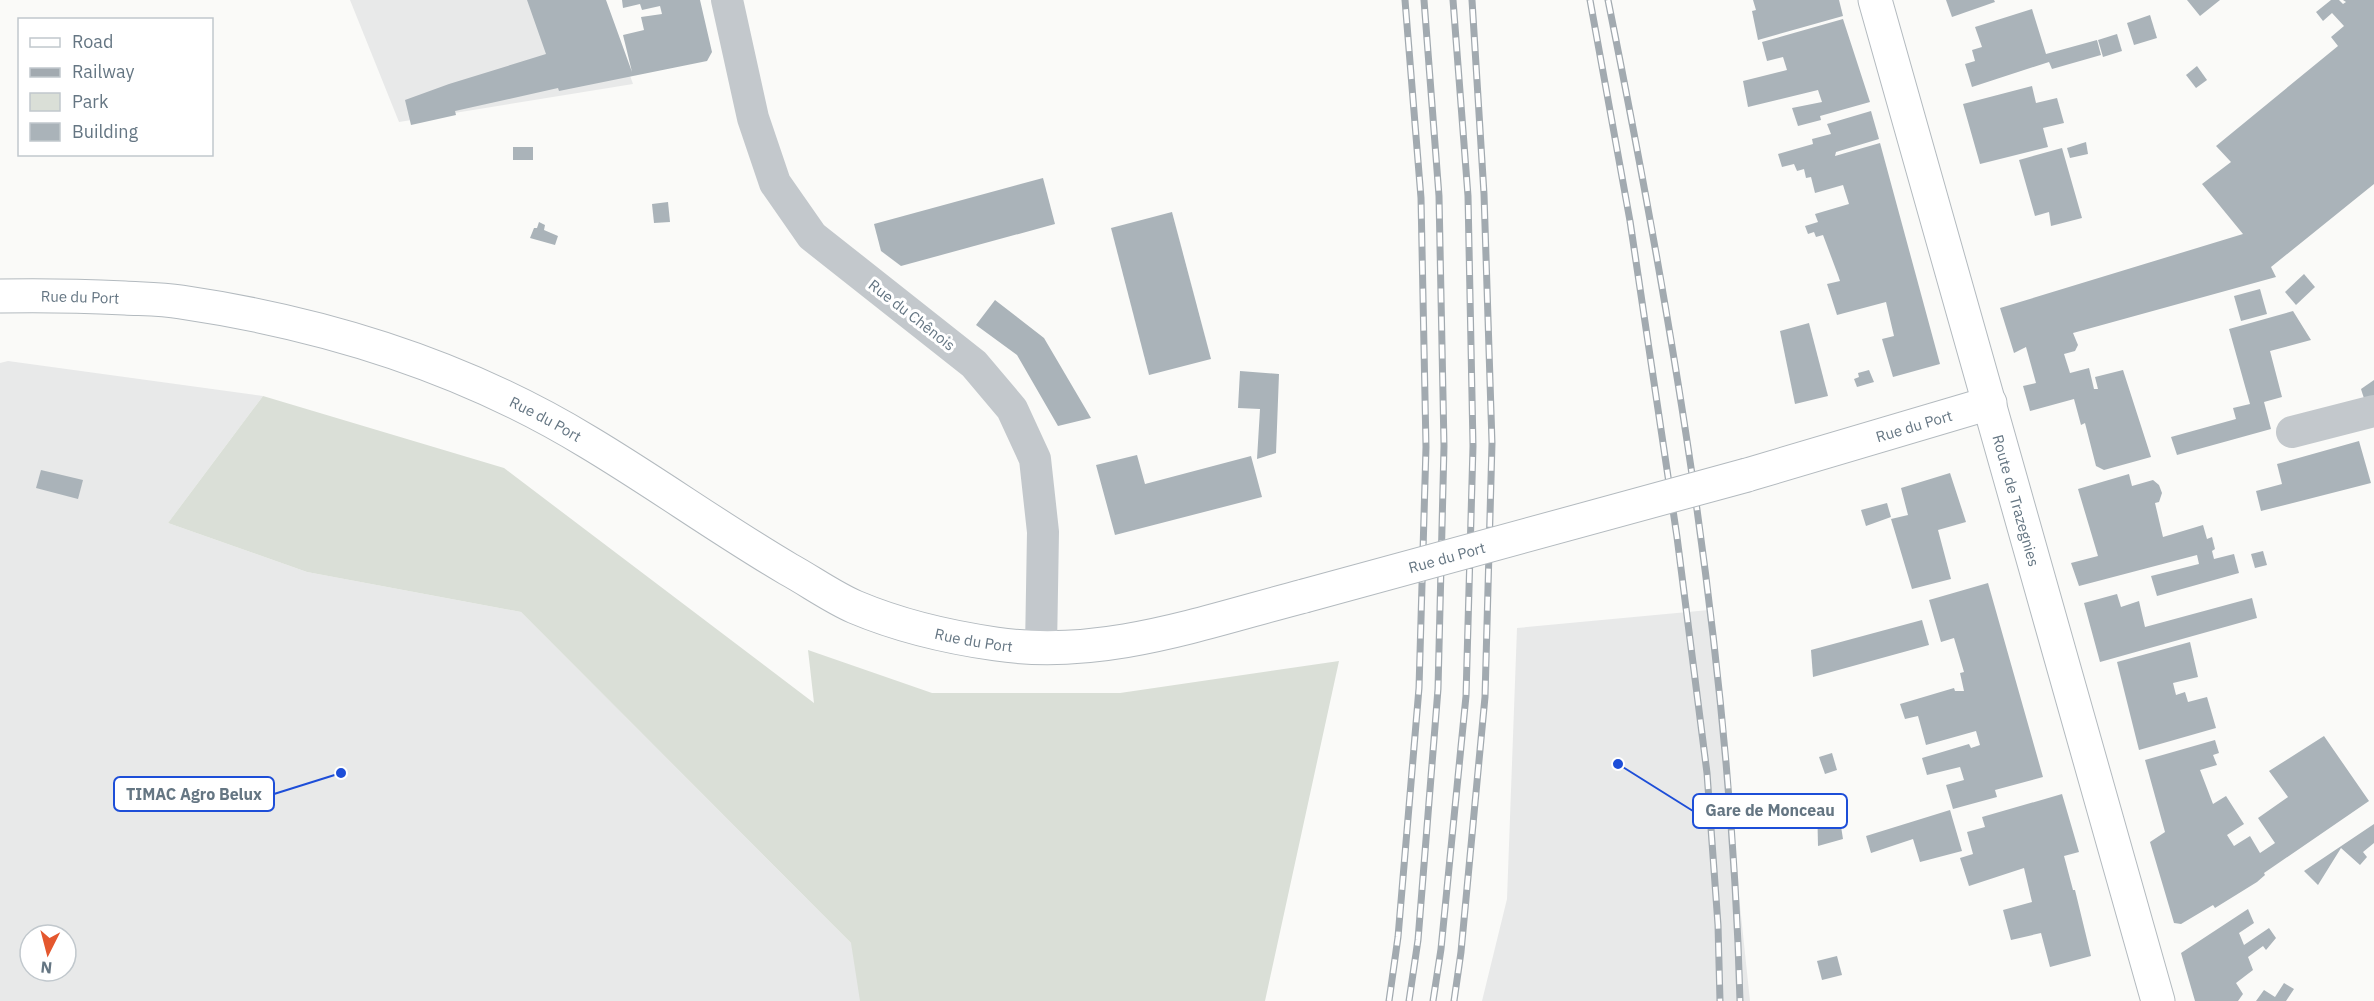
<svg xmlns="http://www.w3.org/2000/svg" width="2374" height="1001" viewBox="0 0 2374 1001" font-family="'IBM Plex Sans',sans-serif">
<style>
.built{fill:#e8e9e9;fill-rule:evenodd}
.green{fill:#dadfd7}
.building{fill:#aab3b9}
.lines{fill:none;stroke-linecap:round;stroke-linejoin:round}
.secondary-casing{stroke:#b3babf;stroke-width:35}
.street{stroke:#c3c8cc;stroke-width:32}
.secondary{stroke:#fff;stroke-width:33}
.rail-casing{stroke:#a2aab0;stroke-width:7}
.rail{stroke:#fff;stroke-width:4.5;stroke-dasharray:14;stroke-linecap:butt}
.secondary-bridge-casing{stroke:#b3babf;stroke-width:35;stroke-linecap:butt}
.secondary-bridge{stroke:#fff;stroke-width:33}
.labels{text-anchor:middle;dominant-baseline:central;stroke-width:6;stroke-linejoin:round;paint-order:stroke}
.street-label{font-size:15px;fill:#657683;stroke:#fff}
.leader{fill:none;stroke:#1d4ed8;stroke-width:2}
.callout-dot{fill:#1d4ed8;stroke:#fff;stroke-width:2}
.callout{fill:#fff;stroke:#1d4ed8;stroke-width:2}
.callout-label{font-size:16px;text-anchor:middle;font-weight:bold;fill:#657683}
</style>
<rect width="100%" height="100%" fill="#fafaf8"/>
<!-- built -->
<g class="built">
<path d="M350,0h253l30,84 -234,38z"/>
<path d="M8,361l255,35 -95,127 139,49 214,40 338,339 7,50h-866v-638zM30,935h36v36h-36z"/>
<path d="M1709,610l41,391h-268l25,-102 10,-271z"/>
</g>
<!-- green -->
<path class="green" d="M263,396l241,72 310,235 -6,-53 124,43h188l219,-32 -74,340h-405l-9,-58 -330,-331 -214,-40 -139,-49z"/>
<!-- building -->
<g class="building">
<path d="M527,0h79l26,72 -9,-37 21,-5 -3,-13 21,-3 -2,-8 -18,4 -2,-6 -17,4 -1,-8h78l12,52 -5,9 -148,30 -1,-3 -103,23 1,4 -45,10 -6,-25 44,-16 97,-30z"/>
<path d="M1753,0h86l4,16 -85,24 -6,-29 4,-1z"/>
<path d="M1946,0h48l1,2 -43,15z"/>
<path d="M2187,0h33l-20,16z"/>
<path d="M2331,0h8l4,4 3,-2 -3,-2h31v184l-103,83 5,10 -203,56 5,12 -3,6 -11,3 6,19 19,-5 5,21h4l-3,-12 28,-7 28,87 -47,13 -8,-4 -11,-43 -4,2 -7,-26 -44,12 -7,-25 13,-3 -10,-36 -12,6 -14,-45 243,-74 -41,-50 29,-22 -15,-16 122,-100 -7,-9 13,-11 -12,-13 -9,8 -7,-9z"/>
<path d="M2032,9l14,45 51,-14 4,15 -49,14 -3,-7 -77,25 -7,-23 10,-3 -3,-11 10,-3 -7,-20z"/>
<path d="M2150,15l7,23 -23,7 -7,-22z"/>
<path d="M1843,19l27,83 -50,14 1,4 -23,6 -6,-18 30,-6 -4,-12 -70,17 -5,-26 44,-11 -4,-13 -16,4 -5,-19z"/>
<path d="M2117,34l5,17 -19,6 -5,-17z"/>
<path d="M2197,66l10,14 -11,8 -10,-13z"/>
<path d="M2032,86l4,17 21,-5 7,25 -21,5 5,19 -68,17 -17,-60z"/>
<path d="M1871,111l8,28 -43,13 -1,4 45,-13 60,221 -47,13 -11,-38 12,-3 -8,-34 -49,13 -10,-31 13,-3 -2,-6 -15,-40 -7,2 -2,-5 -6,2 -3,-8 13,-4 -3,-8 34,-10 -6,-19 -28,8 -4,-16 -5,1 -2,-9 -7,2 -3,-7 -12,3 -4,-13 35,-10 -1,-5 19,-5 -4,-10z"/>
<path d="M2086,142l2,12 -18,4 -3,-10z"/>
<rect x="513" y="147" width="20" height="13"/>
<path d="M2062,148l20,70 -31,8 -2,-14 -14,4 -16,-56z"/>
<path d="M1043,178l12,46 -154,42 -20,-15 -7,-27z"/>
<path d="M668,202l2,20 -16,1 -2,-19z"/>
<path d="M1172,212l39,147 -62,16 -38,-147z"/>
<path d="M539,222l6,3 -1,5 14,6 -3,9 -25,-7 4,-10h3z"/>
<path d="M2304,274l11,13 -19,18 -11,-13z"/>
<path d="M2260,289l7,25 -26,7 -7,-25z"/>
<path d="M995,300l49,38 47,80 -33,8 -41,-71 -41,-30z"/>
<path d="M2293,311l18,29 -41,11 12,46 -18,5 7,27 -94,26 -6,-18 65,-18 -3,-11 17,-4 -21,-75z"/>
<path d="M1809,323l19,73 -33,8 -15,-73z"/>
<path d="M1869,370l5,12 -17,5 -3,-8 5,-2 -1,-4z"/>
<path d="M1240,371l39,3 -3,79 -19,6 3,-50 -22,-1z"/>
<path d="M2374,380v27l-6,4 -7,-22z"/>
<path d="M2359,441l12,42 -110,28 -5,-20 26,-7 -5,-20z"/>
<path d="M1137,455l8,29 106,-28 11,41 -147,38 -19,-70z"/>
<path d="M41,470l42,10 -5,19 -42,-11z"/>
<path d="M1950,473l16,49 -28,8 13,49 -39,10 -21,-70 17,-4 -7,-27z"/>
<path d="M2129,474l3,12 21,-6 6,5 3,8 -3,9 -4,1 8,34 40,-12 4,14 5,-2 3,12 -3,2 2,8 20,-5 5,19 -82,23 -6,-20 48,-12 -2,-9 -118,31 -8,-23 27,-7 -20,-67z"/>
<path d="M1887,503l4,14 -25,9 -5,-16z"/>
<path d="M2263,551l4,14 -12,3 -4,-14z"/>
<path d="M1988,583l55,194 -48,13 2,7 -44,12 -7,-24 18,-5 -4,-13 -33,8 -5,-17 47,-14 2,4 9,-3 -4,-14 -50,14 -8,-29 -13,3 -5,-15 54,-16 1,3h9l-4,-18 4,-1 -10,-34 -13,4 -12,-42z"/>
<path d="M2117,594l4,13 18,-6 6,26 107,-29 5,20 -157,44 -16,-59z"/>
<path d="M1922,620l7,25 -116,32 -2,-27z"/>
<path d="M2190,642l8,35 -25,6 3,12 9,-3 3,10 19,-5 9,31 -77,22 -22,-88z"/>
<path d="M2324,736l45,65 -105,72 1,2 -8,7 -42,26 -2,-3 -32,19 -7,-1 -24,-81 15,-10 -20,-72 70,-20 4,13 -6,2 4,10 -17,5 13,34 13,-8 18,28 -17,11 7,11 16,-10 10,17 15,-10 -17,-25 30,-21 -19,-26z"/>
<path d="M1832,753l5,17 -12,4 -6,-17z"/>
<path d="M2062,794l17,58 -15,4 9,34h2l16,66 -41,11 -9,-34 -30,7 -8,-30 29,-8 -8,-34 -55,18 -9,-28 13,-4 -6,-22 18,-5 -3,-10z"/>
<path d="M1837,801l6,38 -25,7 -1,-44z"/>
<path d="M1950,810l12,41 -42,11 -7,-23 -42,14 -5,-17z"/>
<path d="M2374,824v19l-11,9 4,5 -7,8 -19,-17 -23,37 -14,-14z"/>
<path d="M2248,909l6,14 -15,10 5,12 25,-17 7,10 -10,12 -3,-4 -15,11 5,13 -17,13 7,11 -5,7h-43l-14,-48z"/>
<path d="M1837,956l5,19 -20,5 -5,-19z"/>
<path d="M2284,983l10,6 -8,12h-30l8,-11 11,7z"/>
</g>
<g class="lines">
<defs>
<g id="secondary">
<path id="s1" d="M1875,0l283,1001"/>
<path id="s2" d="M0,296c42,-1 83,0 125,2 19,1 38,1 56,4 142,21 284,65 407,140 67,40 132,87 200,127 22,12 44,28 67,38 45,19 92,30 141,37 105,16 208,-22 308,-48"/>
<path id="s3" d="M1747,475l243,-72"/>
</g>
</defs>
<!-- secondary casing -->
<use href="#secondary" class="secondary-casing"/>
<!-- street -->
<g class="street">
<path d="M727,0l26,118 22,65 37,53 162,128 38,45 23,50 8,73 -2,116"/>
<path d="M2292,432l82,-21"/>
</g>
<!-- secondary -->
<use href="#secondary" class="secondary"/>
<defs>
<g id="rail">
<path d="M1590,0l40,221 47,316 30,236 11,152 2,76"/>
<path d="M1608,0c66,329 123,665 132,1001"/>
<path d="M1389,1001l9,-64 21,-249 7,-241 -5,-249 -16,-198"/>
<path d="M1409,1001l9,-61 20,-251 6,-243 -5,-250 -15,-196"/>
<path d="M1433,1001l8,-52 25,-253 7,-250 -5,-250 -15,-196"/>
<path d="M1454,1001l7,-49 24,-255 7,-254 -8,-249 -12,-194"/>
</g>
</defs>
<!-- rail casing -->
<use href="#rail" class="rail-casing"/>
<!-- rail -->
<use href="#rail" class="rail"/>
<defs>
<g id="secondary-bridge">
<path id="s4" d="M1304,596l443,-121"/>
</g>
</defs>
<!-- secondary-bridge casing -->
<use href="#secondary-bridge" class="secondary-bridge-casing"/>
<!-- secondary-bridge -->
<use href="#secondary-bridge" class="secondary-bridge"/>
</g>
<g class="labels">
<!-- street labels -->
<g class="street-label">
<text stroke="none"><textPath href="#s2" startOffset="80">Rue du Port</textPath></text>
<text transform="translate(912 315) rotate(38)">Rue du Chênois</text>
<text stroke="none"><textPath href="#s2" startOffset="566">Rue du Port</textPath></text>
<text stroke="none"><textPath href="#s3" startOffset="174">Rue du Port</textPath></text>
<text stroke="none"><textPath href="#s1" startOffset="520">Route de Trazegnies</textPath></text>
<text stroke="none"><textPath href="#s4" startOffset="148">Rue du Port</textPath></text>
<text stroke="none"><textPath href="#s2" startOffset="1052">Rue du Port</textPath></text>
</g>
</g>
<!-- callouts -->
<path class="leader" d="M341 773L274 794M1618 764L1693 811"/>
<g class="callout-dot">
<circle cx="341" cy="773" r="6"/>
<circle cx="1618" cy="764" r="6"/>
</g>
<g class="callout">
<rect x="114" y="777" width="160" height="34" rx="6"/>
<rect x="1693" y="794" width="154" height="34" rx="6"/>
</g>
<g class="callout-label">
<text x="194" y="800">TIMAC Agro Belux</text>
<text x="1770" y="816">Gare de Monceau</text>
</g>
<!-- legend -->
<rect x="18" y="18" width="195" height="138" fill="#ffffff" stroke="#c1c8cd" stroke-width="1.5"/>
<rect x="30" y="38" width="30" height="9" fill="#ffffff" stroke="#c1c8cd" stroke-width="1.5"/>
<text x="72" y="48" font-size="18" fill="#657683">Road</text>
<rect x="30" y="68" width="30" height="9" fill="#a2aab0" stroke="#c1c8cd" stroke-width="1.5"/>
<text x="72" y="78" font-size="18" fill="#657683">Railway</text>
<rect x="30" y="93" width="30" height="18" fill="#dadfd7" stroke="#c1c8cd" stroke-width="1.5"/>
<text x="72" y="108" font-size="18" fill="#657683">Park</text>
<rect x="30" y="123" width="30" height="18" fill="#aab3b9" stroke="#c1c8cd" stroke-width="1.5"/>
<text x="72" y="138" font-size="18" fill="#657683">Building</text>
<!-- north arrow -->
<g transform="translate(48 953) rotate(186)"><circle r="28" fill="#ffffff" stroke="#c1c8cd" stroke-width="1.5"/>
<path d="M0-4.5L10 22L0 15L-10 22Z" fill="#e4572e"/>
<text y="-9" font-size="16" font-weight="bold" text-anchor="middle" fill="#657683">N</text>
</g>
</svg>
